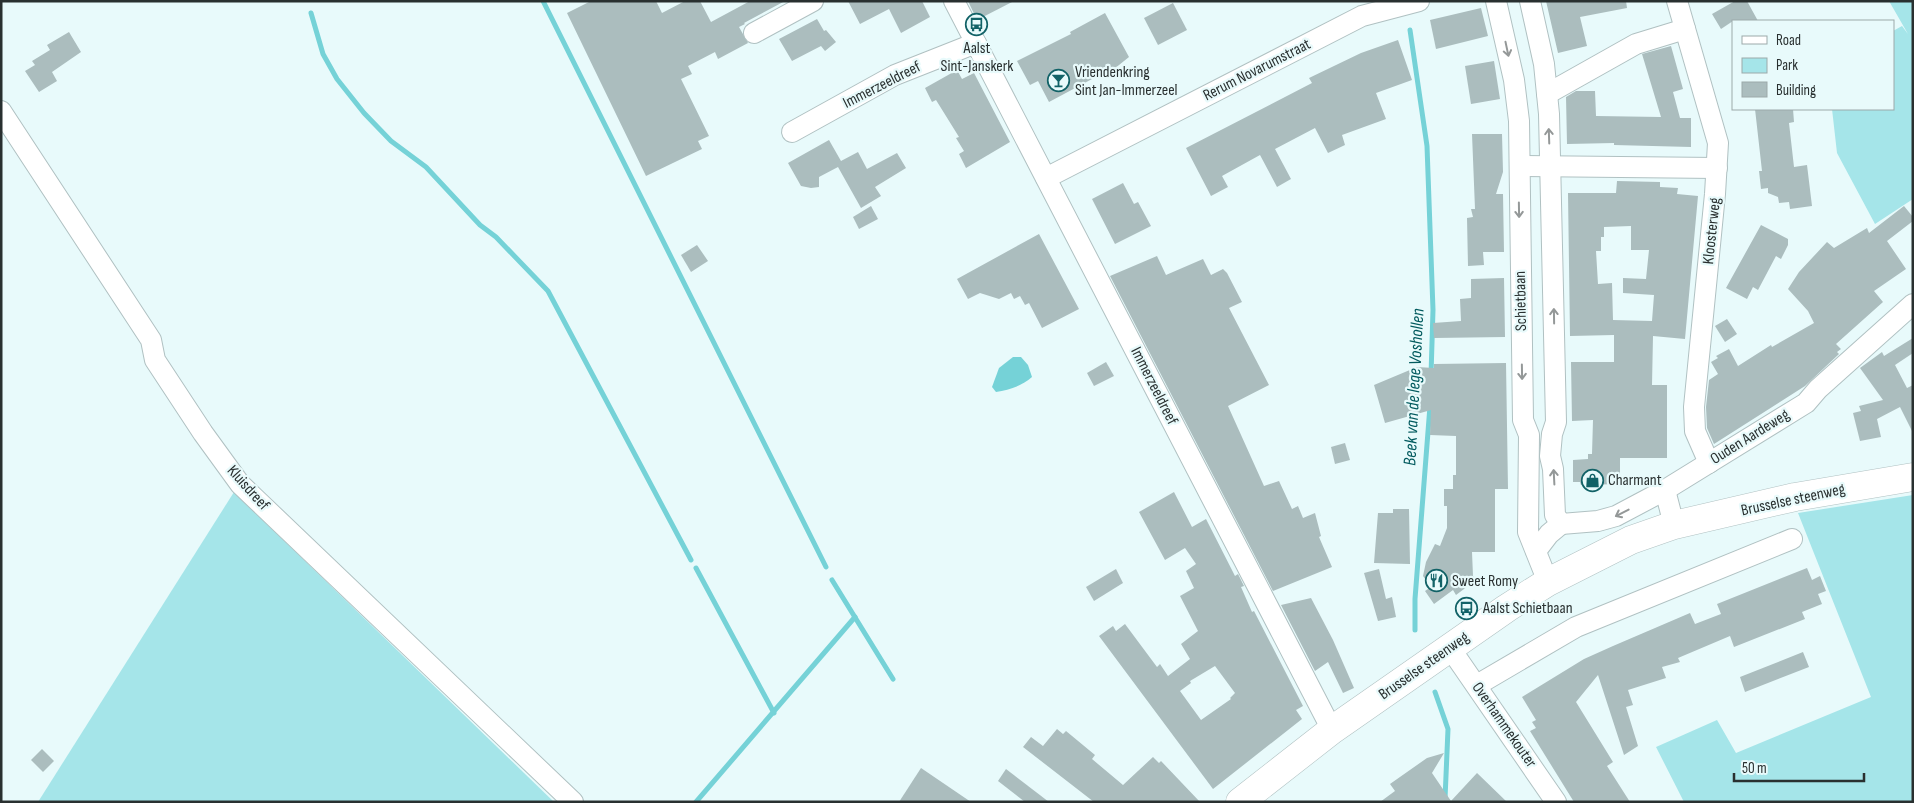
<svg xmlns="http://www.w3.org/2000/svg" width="1914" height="803" viewBox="0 0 1914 803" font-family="'Sofia Sans Condensed',sans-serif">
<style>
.green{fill:#a5e5e9}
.water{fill:#75d2d7}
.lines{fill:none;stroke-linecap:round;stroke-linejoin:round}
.stream{stroke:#75d2d7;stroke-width:5}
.building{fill:#abbdbe;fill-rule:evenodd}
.street-casing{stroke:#b0c1c2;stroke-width:22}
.primary-casing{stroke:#b0c1c2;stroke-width:29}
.street{stroke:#fff;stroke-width:20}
.primary{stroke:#fff;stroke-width:28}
.oneway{stroke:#949898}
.labels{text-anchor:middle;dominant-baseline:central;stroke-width:4.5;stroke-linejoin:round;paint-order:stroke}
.poi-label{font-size:16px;fill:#293030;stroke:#e8fafb;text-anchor:start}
.street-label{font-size:16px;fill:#293030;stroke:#e8fafb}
.water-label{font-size:18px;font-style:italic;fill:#025a5e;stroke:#e8fafb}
</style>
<rect width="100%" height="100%" fill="#e8fafb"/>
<!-- green -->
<g class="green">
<path d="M1889,1h24v198l-38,25 -38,-71 -5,-44h61v-78l9,-5 6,8z"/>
<path d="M234,492l320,310h-516z"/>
<path d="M1913,495v307h-229l-28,-55 61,-27 19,33 135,-56 -73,-184z"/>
</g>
<!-- water -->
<path class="water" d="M1013,357h8l7,8 4,12c-10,9 -23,13 -36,15l-4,-5 7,-19z"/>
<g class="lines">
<!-- stream -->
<g class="stream">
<path d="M543,1l283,566"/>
<path d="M311,13l12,41 14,25 27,34 27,28 35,26 54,58 16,12 52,54 143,269"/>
<path d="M1410,30l17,116 6,164 -2,65"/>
<path d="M696,568l78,145"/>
<path d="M832,580l61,99"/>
<path d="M1415,630v-31l15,-193"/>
<path d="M1435,692l13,37 -3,70"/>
<path d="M696,802l159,-185"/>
</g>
</g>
<!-- building -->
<g class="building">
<path d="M591,1h65l6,12 23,-12h15l11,21 39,-21h35l-41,22 1,1 -6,3 9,16 -30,16 -3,-7 -27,14 4,8 -11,5 28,57 -11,5 4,8 -56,27 -79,-163z"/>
<path d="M848,1h74l8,16 -29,16 -12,-24 -29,15z"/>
<path d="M968,1h46l-37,19z"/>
<path d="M1546,1h80l1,7 -47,9 7,29 -29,7z"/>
<path d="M1735,1h12l11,20h-25l-12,8 -9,-15z"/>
<path d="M1173,3l14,27 -29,15 -14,-27z"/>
<path d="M1481,8l7,28 -52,13 -6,-29z"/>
<path d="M1105,13l24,44 -15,12v-1l-7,3 -58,31 -11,-21 -8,4 -13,-24 54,-27 -1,-2z"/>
<path d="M817,19l7,12 2,-1 10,12 -11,9 -4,-5 -29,15 -13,-22z"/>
<path d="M69,32l12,20 -29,20 5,9 -18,11 -14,-21 10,-6 -3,-4 18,-11 -3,-5z"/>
<path d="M1398,40l14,40 -36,13 10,26 -44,16 3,10 -17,8 -13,-25 -40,21 16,30 -14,8 -17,-32 -38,21 6,11 -17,9 -25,-48 126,-65 -3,-5 52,-25z"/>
<path d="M1671,46l12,43 -10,3 7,26h11v29l-77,-2v-2l-47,1 -1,-47 10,-6h19l1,25 65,1 -19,-63z"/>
<path d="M1494,61l6,38 -29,5 -6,-38z"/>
<path d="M957,70l5,9 12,-6 36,69 -44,26 -7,-14 5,-3 -8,-13 3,-1 -23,-37 -4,2 -7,-14z"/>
<path d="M1755,109h38l1,13 -5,1 5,44 13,-2 5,41 -22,3 -1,-7 -10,1 -1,-6 -10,-4v-5l-7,1 -2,-18h3z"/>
<path d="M1472,134h30l1,38 -7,22h7l1,58h-21l1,13 -16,1 -1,-48 6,-1 -2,-8h4z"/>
<path d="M829,140l12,21 17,-9 9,17 30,-16 9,15 -31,19 6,9 -20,12 -23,-41 -19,10v10l-8,1 -10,-2 -13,-23z"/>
<path d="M1617,181l43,1v5l18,1 -1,6 21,2 -13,143 -32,-3 -1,49h15v73h-47v26l-39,1 -1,-3h-7v-22l15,-1v-5h4l1,-34 -21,1 -1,-59h43v-27l-44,1 -2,-143h48zM1631,226v24h18l-3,29 -23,-1v15l31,2 -2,26 -39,-1 -1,-37 -14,1 -2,-33h5v-14h3v-10z"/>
<path d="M1123,183l11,21 4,-2 13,24 -36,18 -23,-45z"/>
<path d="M871,206l7,13 -19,10 -6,-12z"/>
<path d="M1904,206l9,11v4l-26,20 19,28 -32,22 9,11 -47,42 5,5 -4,3 2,2 -34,32 -91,58 -7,-16 -1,-21 3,-27 9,-6 -7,-12 7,-4 -2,-2 13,-7 9,17 33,-21 1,2 42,-24 -6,-12 -20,-22 11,-17 28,-30 7,6 33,-20 2,5z"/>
<path d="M1761,225l27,14v6l-7,14 -5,-3 -18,34 -5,-3 -6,12 -21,-11z"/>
<path d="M1039,234l40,75 -37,19 -13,-25 -4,2 -5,-9 -6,3 -3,-6 -12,6 -19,-6 -12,6 -11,-20z"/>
<path d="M697,245l11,16 -17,11 -10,-17z"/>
<path d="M1157,256l9,19 37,-16 8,16 12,-6 4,4 15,29 -13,6 40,77 -41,21 36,80 15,-5 13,28 6,-3 5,12 12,-5 6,23 -2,1 13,30 -59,24 -163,-315z"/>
<path d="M1504,278l1,59 -71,1 -1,-15 28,-2 -1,-22 11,-1v-19z"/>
<path d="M1727,319l10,15 -12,8 -10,-16z"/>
<path d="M1913,338v15l-18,12 12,23 6,-3v48l-13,-26 -23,12 4,18 -21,4 -7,-28 8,-2 -2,-5 24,-6 -23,-32 22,-16 2,4z"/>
<path d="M1106,362l8,14 -20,10 -7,-13z"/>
<path d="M1506,363l2,126h-13v63h-23l1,24 3,4 -20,15 -3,-5 -19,14 -9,-13 6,-4 -8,-11 3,-14 9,-18 5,2 7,-18v-22h-3v-17h9v-14h3v-39l-26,-1 1,-25 -46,13 -11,-38 43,-18 17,1v-4z"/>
<path d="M1345,443l5,17 -15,4 -4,-17z"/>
<path d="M1174,492l18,35 14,-8 29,57 3,-2 6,12 -3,1 11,25 2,-1 49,95 -7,4 6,9 -89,70 -114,-153 14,-10 3,5 9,-7 32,43 3,-3 8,12 22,-17 -9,-15 17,-13 -18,-35 14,-8 -8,-17 10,-7 -11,-16 -20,12 -26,-48zM1215,666l20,27 -5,5 1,1 -30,21 -21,-29 11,-8 -1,-2z"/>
<path d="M1393,509h16l1,55 -36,-1 4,-50h15z"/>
<path d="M1807,568l5,12 8,-4 6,15 -8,3 4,10 -20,8 3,7 -71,28 -4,-11 -52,22 2,4 -18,5 4,11 -38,12 5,15 -7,2 12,39 -14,9 -26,-80 -22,27 37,60 -6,4 23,36h-56l-44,-71 6,-3 -4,-6 4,-2 -14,-23 62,-38 29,-13 77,-33 5,11 26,-10 -4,-10z"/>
<path d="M1116,569l7,14 -29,18 -8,-14z"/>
<path d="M1379,569l7,30 6,-2 4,20 -18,4 -14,-48z"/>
<path d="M1311,598l22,42 21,48 -11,5 -15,-31 -13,9 -34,-66z"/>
<path d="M1803,652l6,15 -64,25 -5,-15z"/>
<path d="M1057,729l6,5 3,-3 29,24 -3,4 31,26 30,-28 6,6 2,-2 39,41h-106l-71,-55 8,-10 12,9z"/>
<path d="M42,749l12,12 -11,11 -12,-12z"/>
<path d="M1444,753l-12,20 19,28 26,-28 30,29h-127l15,-11 -5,-7 37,-26z"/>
<path d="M921,768l50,34h-72z"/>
<path d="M1006,769l43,33h-24l-27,-21z"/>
</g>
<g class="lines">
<defs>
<g id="street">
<path d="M954,1l378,729"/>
<path d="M1496,1l18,79 5,41 4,299 6,15 -1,97 20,50"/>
<path d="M1530,1l14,63 5,50 7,308 -4,12 -2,22 3,13 2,46 6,9"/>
<path d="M1677,1l41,142 -3,51 -21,213 1,24 14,32"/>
<path d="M754,33l59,-32"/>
<path d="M1547,94l89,-50 49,-15"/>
<path d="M1,111l150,229 4,20 48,73 37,51 333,318"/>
<path d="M792,132l103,-57 81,-32"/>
<path d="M1520,166l197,2"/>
<path d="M1046,178l316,-162 57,-15"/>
<path d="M1665,490l9,35"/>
<path d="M1561,524l37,-3 18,-5 49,-26 141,-87 12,-14 95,-85"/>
<path d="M1536,551l13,-17 12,-10"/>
<path d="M1450,648l106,154"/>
<path d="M1477,685l99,-58 216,-88"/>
</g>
<path id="primary" d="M1240,802l92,-72 175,-122 41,-26 83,-42 43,-15 121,-28 118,-20"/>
</defs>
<!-- street casing -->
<use href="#street" class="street-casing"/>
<!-- primary casing -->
<use href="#primary" class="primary-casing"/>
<!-- street -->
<use href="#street" class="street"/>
<!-- primary -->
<use href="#primary" class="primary"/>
</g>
<!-- one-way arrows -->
<defs><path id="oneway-shaft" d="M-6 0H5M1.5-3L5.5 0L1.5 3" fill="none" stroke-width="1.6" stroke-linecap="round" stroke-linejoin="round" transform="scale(1.25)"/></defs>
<g class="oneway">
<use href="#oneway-shaft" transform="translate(1507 49) rotate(78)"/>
<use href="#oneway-shaft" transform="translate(1549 136) rotate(-92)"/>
<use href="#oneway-shaft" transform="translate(1519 210) rotate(89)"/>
<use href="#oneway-shaft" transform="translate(1554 316) rotate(-91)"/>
<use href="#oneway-shaft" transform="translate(1522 372) rotate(89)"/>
<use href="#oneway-shaft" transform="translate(1554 477) rotate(-93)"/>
<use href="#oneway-shaft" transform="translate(1622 513) rotate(153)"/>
</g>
<!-- icons -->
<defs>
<symbol id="bus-ring" viewBox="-11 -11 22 22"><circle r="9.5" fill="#e8fafb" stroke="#126267" stroke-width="1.5"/><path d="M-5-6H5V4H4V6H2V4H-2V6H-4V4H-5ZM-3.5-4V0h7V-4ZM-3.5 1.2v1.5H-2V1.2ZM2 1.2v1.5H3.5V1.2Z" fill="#126267"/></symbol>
<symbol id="bar-ring" viewBox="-11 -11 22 22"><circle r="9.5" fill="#e8fafb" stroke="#126267" stroke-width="1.5"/><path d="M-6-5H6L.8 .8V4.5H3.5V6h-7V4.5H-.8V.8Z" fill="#126267"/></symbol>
<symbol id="shop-ring" viewBox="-11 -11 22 22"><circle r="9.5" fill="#e8fafb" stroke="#126267" stroke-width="1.5"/><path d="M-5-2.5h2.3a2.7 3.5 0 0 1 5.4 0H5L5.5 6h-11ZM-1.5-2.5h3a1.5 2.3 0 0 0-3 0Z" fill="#126267"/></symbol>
<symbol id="restaurant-ring" viewBox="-11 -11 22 22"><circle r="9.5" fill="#e8fafb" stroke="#126267" stroke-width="1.5"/><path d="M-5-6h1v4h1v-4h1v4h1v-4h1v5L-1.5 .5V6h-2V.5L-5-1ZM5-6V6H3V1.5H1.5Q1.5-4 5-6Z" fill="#126267"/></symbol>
</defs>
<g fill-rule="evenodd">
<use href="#bus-ring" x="964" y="12" width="25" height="25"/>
<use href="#bar-ring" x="1046" y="68" width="25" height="25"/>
<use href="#shop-ring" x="1580" y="468" width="25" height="25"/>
<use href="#restaurant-ring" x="1424" y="568" width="25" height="25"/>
<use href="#bus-ring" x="1454" y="596" width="25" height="25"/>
</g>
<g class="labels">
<!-- poi labels -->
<g class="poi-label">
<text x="977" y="48" text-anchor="middle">Aalst<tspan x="977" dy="18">Sint-Janskerk</tspan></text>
<text x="1075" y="72">Vriendenkring<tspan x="1075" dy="18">Sint Jan-Immerzeel</tspan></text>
<text x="1608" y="480">Charmant</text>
<text x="1452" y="581">Sweet Romy</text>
<text x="1483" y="608">Aalst Schietbaan</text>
</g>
<!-- street labels -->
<g class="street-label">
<text transform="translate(1257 70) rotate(-27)">Rerum Novarumstraat</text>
<text transform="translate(882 85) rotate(-27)">Immerzeeldreef</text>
<text transform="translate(1712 231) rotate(-84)">Kloosterweg</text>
<text transform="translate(1521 301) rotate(-91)">Schietbaan</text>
<text transform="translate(1154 386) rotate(63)">Immerzeeldreef</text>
<text transform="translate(1750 437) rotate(-32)">Ouden Aardeweg</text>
<text transform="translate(248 488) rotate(48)">Kluisdreef</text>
<text transform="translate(1793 500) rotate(-12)">Brusselse steenweg</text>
<text transform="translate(1424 666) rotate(-35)">Brusselse steenweg</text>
<text transform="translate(1504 725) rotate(55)">Overhammekouter</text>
</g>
<!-- water labels -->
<g class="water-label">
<text transform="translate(1414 387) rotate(-87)">Beek van de lege Voshollen</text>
</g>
</g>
<!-- border -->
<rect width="1914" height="803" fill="none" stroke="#293030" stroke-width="5"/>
<!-- legend -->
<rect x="1732" y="20" width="162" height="90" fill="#e8fafb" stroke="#9ca9aa"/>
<rect x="1742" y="36" width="25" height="8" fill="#ffffff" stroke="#9ca9aa"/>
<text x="1776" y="45" font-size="15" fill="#293030">Road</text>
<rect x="1742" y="58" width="25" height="15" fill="#a5e5e9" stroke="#9ca9aa"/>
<text x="1776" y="70" font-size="15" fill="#293030">Park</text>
<rect x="1742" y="82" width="25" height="15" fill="#abbdbe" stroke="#9ca9aa"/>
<text x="1776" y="95" font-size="15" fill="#293030">Building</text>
<!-- scale -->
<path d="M1734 773v8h130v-8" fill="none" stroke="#293030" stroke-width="2.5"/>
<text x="1742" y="773" font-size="15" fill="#293030" stroke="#e8fafb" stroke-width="4" paint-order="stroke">50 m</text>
</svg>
